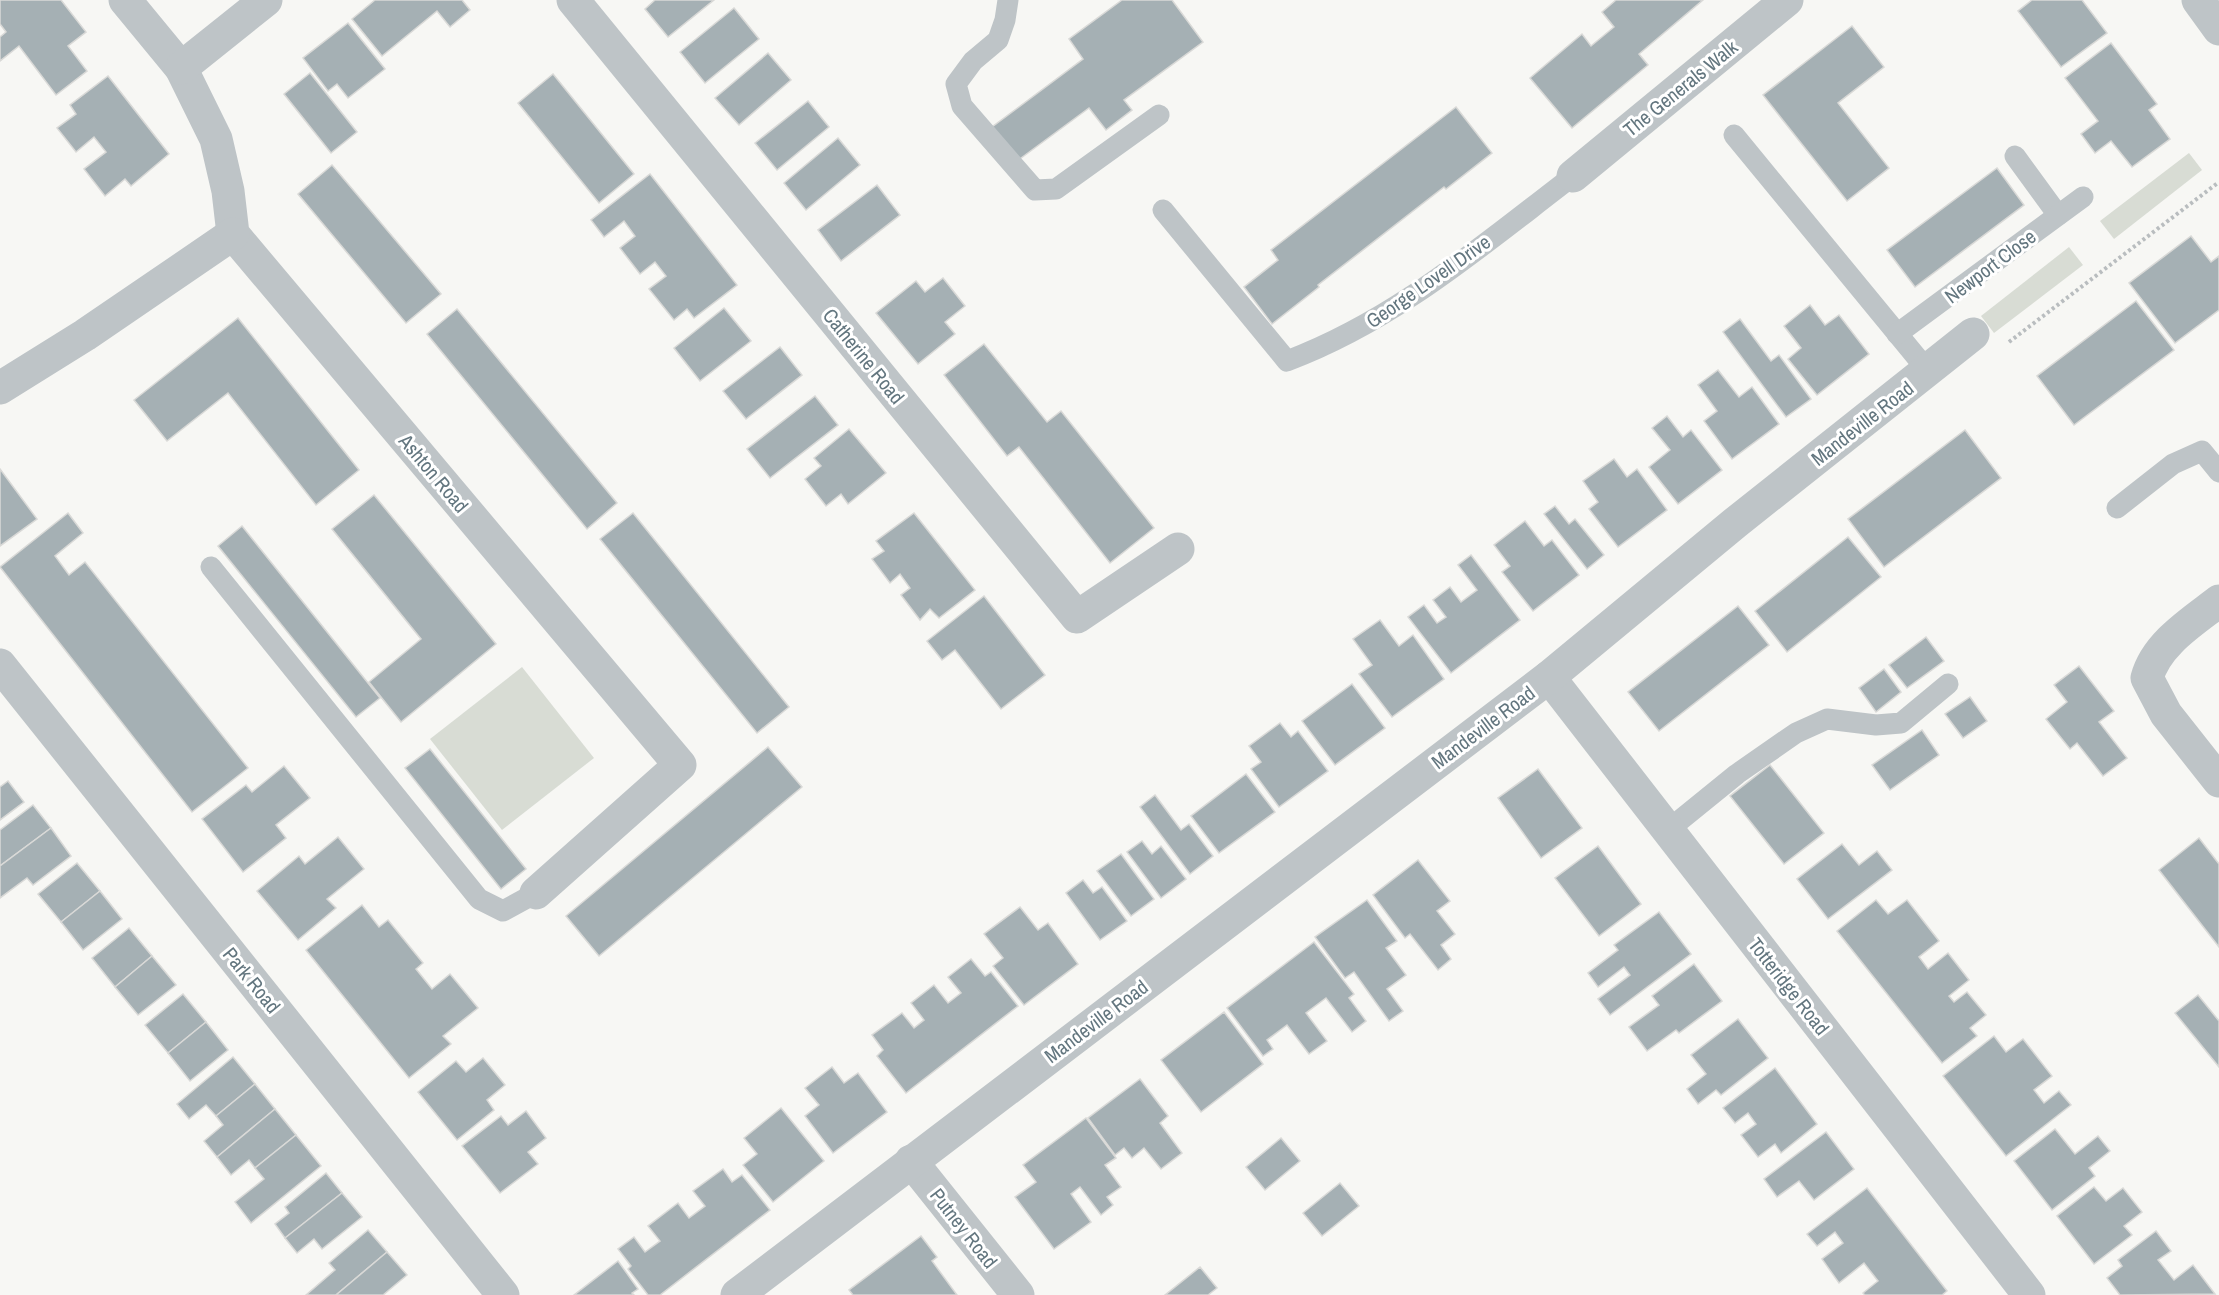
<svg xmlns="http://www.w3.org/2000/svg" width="2219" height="1295" viewBox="0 0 2219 1295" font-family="'Archivo Narrow',sans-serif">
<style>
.green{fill:#d8dcd4}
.building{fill:#a5b0b4;stroke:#d9d9d7;stroke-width:1.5}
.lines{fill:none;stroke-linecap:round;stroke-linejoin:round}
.path{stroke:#b9bdbf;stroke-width:4;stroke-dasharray:3 3;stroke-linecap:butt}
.service{stroke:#bec4c7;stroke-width:21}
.minor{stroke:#bec4c7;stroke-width:33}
.tertiary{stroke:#bec4c7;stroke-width:33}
.labels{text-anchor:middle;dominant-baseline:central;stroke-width:6;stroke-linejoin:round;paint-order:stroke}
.street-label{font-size:20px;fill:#63767f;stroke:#fff}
</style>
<rect width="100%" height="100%" fill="#f7f7f4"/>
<!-- green -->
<g class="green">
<path d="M2189,153l13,17 -88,69 -14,-18z"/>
<path d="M2069,247l14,18 -89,68 -13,-17z"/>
<path d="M522,667l72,91 -92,72 -72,-91z"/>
</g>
<!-- building -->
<g class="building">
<path d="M0,0h61l25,32 -18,14 19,25 -31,24 -37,-49 -19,15v-24l6,-5 -6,-8z"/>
<path d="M375,0h87l8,10 -20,17 -13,-16 -55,45 -30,-37z"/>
<path d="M655,0h59l-46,37 -23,-28z"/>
<path d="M1122,0h50l31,42 -79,58 8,10 -26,20 -17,-22 -72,53 -25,-34 91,-68 -14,-20z"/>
<path d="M1616,0h87l-64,54 9,11 -76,63 -42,-50 52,-44 9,12 23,-19 -12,-15z"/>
<path d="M2032,0h50l25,33 -46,34 -43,-56z"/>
<path d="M734,8l25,31 -54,44 -25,-31z"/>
<path d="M348,23l37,46 -37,29 -11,-14 -9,7 -25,-33z"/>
<path d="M1852,26l32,41 -46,36 51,65 -42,33 -84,-106z"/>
<path d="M2111,43l46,61 -8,6 21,29 -38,28 -21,-26 -16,12 -14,-19 17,-13 -33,-43z"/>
<path d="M768,53l23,27 -52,45 -24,-27z"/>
<path d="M310,73l47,59 -26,21 -47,-59z"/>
<path d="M553,74l81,100 -35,29 -81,-100z"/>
<path d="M108,76l61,78 -38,32 -6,-7 -20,17 -21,-27 22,-17 -12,-15 -18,15 -19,-24 19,-14 -6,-9z"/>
<path d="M808,101l21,26 -52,43 -22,-27z"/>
<path d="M1456,107l36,46 -46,36 -2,-2 -126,98 1,2 -47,37 -28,-37 34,-27 -7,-10z"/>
<path d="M838,138l22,27 -54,45 -22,-27z"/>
<path d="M332,165l109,129 -35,29 -108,-129z"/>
<path d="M1997,168l27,37 -109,82 -28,-37z"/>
<path d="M650,174l87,111 -43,33 -7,-9 -13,11 -25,-31 17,-13 -11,-14 -15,12 -20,-26 15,-12 -11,-15 -20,16 -13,-17z"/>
<path d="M877,185l23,30 -59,46 -23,-31z"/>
<path d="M2191,236l20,26 8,-6v54l-44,33 -46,-60z"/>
<path d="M943,278l22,28 -20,16 10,12 -37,30 -42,-51 40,-32 9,11z"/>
<path d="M2136,301l38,49 -100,75 -37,-49z"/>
<path d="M1810,305l15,20 14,-10 30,39 -52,41 -29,-36 13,-11 -17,-22z"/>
<path d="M724,308l27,33 -51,40 -26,-33z"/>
<path d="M457,309l160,194 -30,26 -160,-195z"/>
<path d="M238,318l121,152 -43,35 -88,-112 -61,48 -33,-41z"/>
<path d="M1740,319l31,42 8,-6 32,44 -25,18 -63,-85z"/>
<path d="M984,344l63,78 14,-11 93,117 -44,35 -91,-116 -12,9 -63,-81z"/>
<path d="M780,347l22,28 -56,44 -23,-28z"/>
<path d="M1718,370l21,27 13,-10 27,37 -47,35 -28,-38 13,-10 -19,-26z"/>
<path d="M815,396l23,29 -68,53 -23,-29z"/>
<path d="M1667,416l16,21 8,-7 31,40 -44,34 -29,-37 21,-17 -18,-22z"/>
<path d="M849,429l37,44 -38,31 -7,-10 -15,12 -21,-27 16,-13 -7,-8z"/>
<path d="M1965,430l36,48 -117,89 -36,-48z"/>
<path d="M1614,459l13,18 10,-8 30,41 -49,37 -29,-38 9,-7 -15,-21z"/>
<path d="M0,469l37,50 -37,27z"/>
<path d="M374,495l122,149 -95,78 -32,-40 52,-43 -89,-110z"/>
<path d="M1555,506l14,18 6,-5 29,36 -17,14 -43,-55z"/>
<path d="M68,513l15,20 -28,23 14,19 16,-13 163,206 -56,44 -192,-245z"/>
<path d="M633,513l156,194 -32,26 -157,-194z"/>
<path d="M914,513l61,77 -36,28 -9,-9 -10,11 -19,-25 9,-7 -10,-14 -10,9 -18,-24 12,-8 -8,-10z"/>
<path d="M1525,521l19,25 8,-6 27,35 -46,36 -31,-39 8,-6 -16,-21z"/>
<path d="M242,526l138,172 -24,19 -138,-171z"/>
<path d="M1848,537l33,40 -94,75 -32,-41z"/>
<path d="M1471,555l49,65 -69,53 -43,-56 16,-12 13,18 9,-6 -13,-17 17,-13 11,15 16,-12 -19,-25z"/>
<path d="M984,596l61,79 -44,34 -46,-59 -13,10 -15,-19z"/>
<path d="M1738,606l31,39 -110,86 -31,-39z"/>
<path d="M1380,620l19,26 14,-11 31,44 -52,38 -33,-43 13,-9 -19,-26z"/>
<path d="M1926,637l18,24 -37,27 -18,-23z"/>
<path d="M2079,666l35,45 -15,11 28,36 -24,18 -26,-33 -7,6 -24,-30 21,-17 -13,-17z"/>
<path d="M1884,669l17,23 -25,20 -17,-24z"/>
<path d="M1352,684l33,44 -50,37 -33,-44z"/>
<path d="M1970,697l17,24 -24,17 -18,-24z"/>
<path d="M1280,723l11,14 7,-6 30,40 -49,36 -28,-38 10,-7 -12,-16z"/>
<path d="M1922,730l17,25 -49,35 -18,-25z"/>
<path d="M768,747l34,40 -203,169 -33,-40z"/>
<path d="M430,749l96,120 -25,20 -96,-121z"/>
<path d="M1770,765l54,68 -40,31 -54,-68z"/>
<path d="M284,766l26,32 -34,27 10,13 -43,34 -41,-53 44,-34 6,7z"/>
<path d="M1538,769l44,59 -41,30 -43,-60z"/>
<path d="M1246,774l29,38 -56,41 -28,-37z"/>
<path d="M8,781l16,21 -24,18v-33z"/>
<path d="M1155,795l26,35 8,-6 24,32 -23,18 -50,-67z"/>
<path d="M33,805l18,23 -51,38v-36z"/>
<path d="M51,828l20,28 -38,29 -6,-7 -27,20v-32z"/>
<path d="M338,837l26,32 -37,30 9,9 -38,32 -41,-49 42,-35 6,8z"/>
<path d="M2199,838l20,26v83l-60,-77z"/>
<path d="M1142,841l10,13 9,-8 25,33 -25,19 -34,-46z"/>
<path d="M1842,844l17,21 18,-14 15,19 -64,49 -31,-40z"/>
<path d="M1598,846l43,58 -42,32 -44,-58z"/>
<path d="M1121,854l33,45 -23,17 -34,-45z"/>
<path d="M1418,860l32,41 -13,10 18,23 -14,11 10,14 -13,11 -28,-36 -5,4 -32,-43z"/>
<path d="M77,863l23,28 -39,31 -23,-28z"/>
<path d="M1083,880l10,13 9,-6 25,34 -27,19 -34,-47z"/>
<path d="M100,891l22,28 -39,31 -22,-28z"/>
<path d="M1367,900l30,41 -11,7 20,27 -19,14 16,22 -14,10 -35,-49 -9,6 -30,-41z"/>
<path d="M1876,900l12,14 19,-14 32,41 -20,16 9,12 20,-16 21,27 -20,16 5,6 13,-10 19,23 -16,13 7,8 -35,27 -105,-132z"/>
<path d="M362,905l17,22 9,-7 35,43 -7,6 16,20 18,-15 28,34 -35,28 8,8 -42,34 -103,-128z"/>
<path d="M1020,907l18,23 10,-7 30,41 -54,41 -31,-39 10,-8 -19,-24z"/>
<path d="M1659,912l32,42 -81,61 -12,-16 32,-24 -6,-8 -26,20 -10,-14 30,-23 -4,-5z"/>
<path d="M129,928l23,28 -37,31 -23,-29z"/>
<path d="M1314,942l40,52 -5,4 17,23 -14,11 -26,-34 -20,15 21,28 -18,13 -22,-29 -20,15 6,9 -10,7 -36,-48z"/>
<path d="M152,956l24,29 -38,30 -23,-28z"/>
<path d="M971,959l14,17 6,-4 27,34 -112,87 -29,-37 6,-6 -11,-15 30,-22 12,15 10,-8 -13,-17 23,-18 14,18 13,-10 -13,-16z"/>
<path d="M1694,964l28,37 -43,32 -3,-3 -29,21 -18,-24 30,-22 -7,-9z"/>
<path d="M183,994l23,28 -38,31 -23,-28z"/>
<path d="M2198,995l21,26v46l-44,-54z"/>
<path d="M1224,1012l39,52 -62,48 -40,-52z"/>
<path d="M1738,1019l30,39 -47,37 -5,-5 -18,14 -11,-15 19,-15 -15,-19z"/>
<path d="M206,1022l22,28 -38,31 -22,-28z"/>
<path d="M1994,1036l12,16 17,-13 29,37 -18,14 10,13 15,-12 12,14 -65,51 -63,-80z"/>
<path d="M233,1057l22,27 -39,32 -10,-11 -17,14 -12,-15z"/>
<path d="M483,1058l22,27 -18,15 7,10 -37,30 -39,-48 38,-31 10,11z"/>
<path d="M832,1067l12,16 14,-10 29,39 -54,41 -28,-37 14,-11 -14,-17z"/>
<path d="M1775,1068l42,56 -36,29 -6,-9 -17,13 -17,-22 15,-11 -8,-11 -13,10 -12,-15z"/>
<path d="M1140,1079l28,37 -8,7 22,30 -21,16 -17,-21 -12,10 -8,-10 -9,7 -27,-37z"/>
<path d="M255,1084l20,25 -58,48 -13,-16 19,-16 -7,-9z"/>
<path d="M781,1108l43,53 -51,41 -30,-37 14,-11 -13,-16z"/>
<path d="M275,1109l21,26 -41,33 -6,-8 -18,15 -14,-18z"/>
<path d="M526,1111l20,27 -18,14 10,12 -38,29 -38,-47 39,-30 7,9z"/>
<path d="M1086,1118l30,40 -11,7 16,22 -14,10 6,8 -12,10 -21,-28 -9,7 20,28 -37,27 -39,-52 21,-15 -13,-17z"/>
<path d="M2055,1129l20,25 23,-18 12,15 -21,17 6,8 -43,34 -38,-49z"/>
<path d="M1826,1132l28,37 -40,31 -15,-19 -22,16 -13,-18z"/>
<path d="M296,1135l25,31 -70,57 -16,-21 29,-23 -9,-11z"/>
<path d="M1281,1138l19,23 -35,29 -19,-23z"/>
<path d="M723,1169l9,13 10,-7 28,35 -110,85h-12l-20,-26 3,-3 -13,-17 16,-12 11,15 15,-11 -12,-15 30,-23 11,15 16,-12 -12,-15z"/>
<path d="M326,1173l16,20 -57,45 -10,-14 14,-11 -4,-6z"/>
<path d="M1340,1183l19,23 -37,30 -19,-23z"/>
<path d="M2094,1187l12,14 17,-13 19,24 -18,14 8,9 -38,29 -37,-48z"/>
<path d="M1867,1188l80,103 -5,4h-77l-2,-2 15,-12 -14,-18 -25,20 -17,-24 21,-16 -8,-11 -18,14 -10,-12z"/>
<path d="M342,1193l20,24 -40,32 -8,-10 -17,14 -12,-15z"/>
<path d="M368,1230l19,22 -51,43h-30l29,-25 -6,-7z"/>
<path d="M2156,1231l15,20 -13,9 16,20 19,-15 22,29 -95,1 -13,-17 15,-12 -4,-6z"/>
<path d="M921,1236l16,21 -5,4 25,34h-104l-4,-5z"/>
<path d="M387,1252l20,23 -24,20h-47z"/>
<path d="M618,1261l20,28 -6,4 2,2h-60z"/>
<path d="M1200,1267l17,21 -9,7h-43z"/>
</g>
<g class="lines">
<!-- path -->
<path class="path" d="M2009,342l210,-160"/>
<!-- service -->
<g class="service">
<path d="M1008,0l-3,20 -7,20 -25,21 -17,23 6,22 73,84 21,-1 103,-74"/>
<path d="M1734,135l194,236"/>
<path d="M2015,156l43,59"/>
<path d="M1163,210l124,151c109,-41 194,-115 286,-185"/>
<path d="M1897,334l186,-137"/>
<path d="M2117,508l56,-44 29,-13 17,21"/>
<path d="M211,567l268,332 24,12 33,-18"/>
<path d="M1668,830l69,-56 59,-41 31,-14 49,6 25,-2 47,-39"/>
</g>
<!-- minor -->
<g class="minor">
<path d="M125,0l56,68 35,71 12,52 5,43 447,531 -144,128"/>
<path d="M573,0l504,617 101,-68"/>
<path d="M181,68l85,-68"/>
<path d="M1573,176l214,-176"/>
<path d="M0,388l85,-53 148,-101"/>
<path d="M2219,601c-27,21 -63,43 -72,77l19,36 53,67"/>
<path d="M0,665l503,630"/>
<path d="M1549,677l480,618"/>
<path d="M911,1161l107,134"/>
<path d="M737,1295l812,-618 186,-154 238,-189"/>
</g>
<!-- tertiary -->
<path class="tertiary" d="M2198,0l21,29"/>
</g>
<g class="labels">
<!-- street labels -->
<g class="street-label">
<text transform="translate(1680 88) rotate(-39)">The Generals Walk</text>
<text transform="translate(1990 266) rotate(-37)">Newport Close</text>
<text transform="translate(1428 281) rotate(-35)">George Lovell Drive</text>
<text transform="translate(864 356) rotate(51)">Catherine Road</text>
<text transform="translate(1862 423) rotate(-38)">Mandeville Road</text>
<text transform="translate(434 473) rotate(50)">Ashton Road</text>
<text transform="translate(1483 727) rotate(-37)">Mandeville Road</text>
<text transform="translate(252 980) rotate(51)">Park Road</text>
<text transform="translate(1789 986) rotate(52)">Totteridge Road</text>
<text transform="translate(1096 1021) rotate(-37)">Mandeville Road</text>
<text transform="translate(964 1228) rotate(52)">Putney Road</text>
</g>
</g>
</svg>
